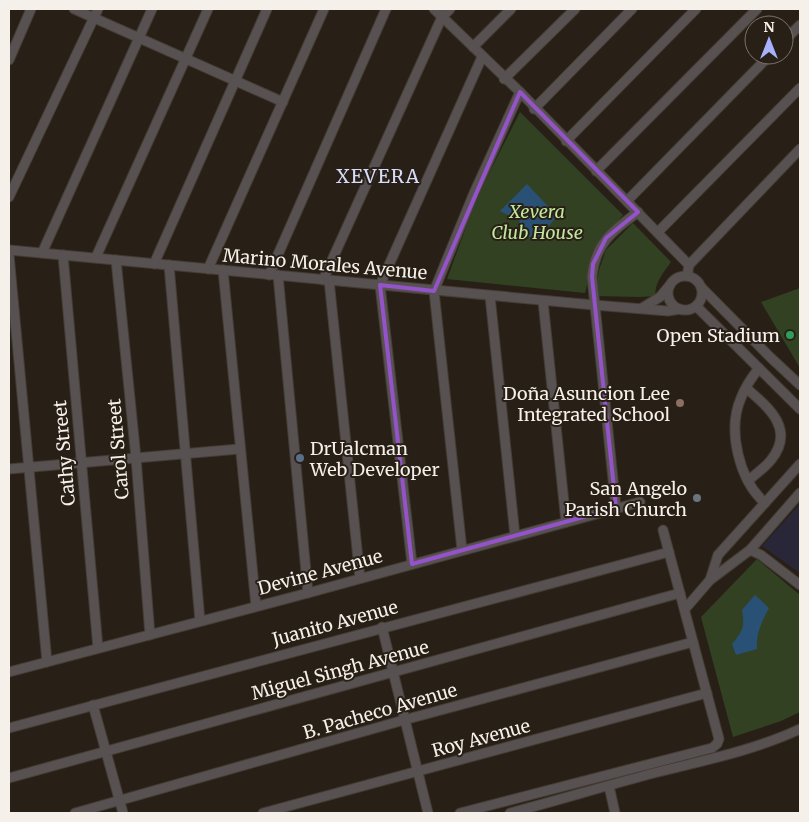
<svg xmlns="http://www.w3.org/2000/svg" width="809" height="822" viewBox="0 0 809 822" font-family="Merriweather,serif">
<style>
.commercial{fill:#292637}
.green{fill:#324122}
.water{fill:#295175}
.lines{fill:none;stroke-linecap:round;stroke-linejoin:round}
.minor-casing{stroke:#453d35;stroke-width:11}
.minor{stroke:#585151;stroke-width:9}
.marked{fill:none;stroke:#9453c8;stroke-width:4;stroke-linejoin:round}
.leisure-dot{fill:#2e9e5b;stroke:#282017;stroke-width:2}
.education-dot{fill:#8d6e63;stroke:#282017;stroke-width:2}
.service-dot{fill:#5c6f8a;stroke:#282017;stroke-width:2}
.worship-dot{fill:#6b7280;stroke:#282017;stroke-width:2}
.labels{text-anchor:middle;dominant-baseline:central;stroke-width:4;stroke-linejoin:round;paint-order:stroke}
.park-label{font-size:18px;font-style:italic;fill:#c2e79d;stroke:#282017}
.street-label{font-size:18px;fill:#f6f0ea;stroke:#282017}
.poi-label{font-size:18px;fill:#f6f0ea;stroke:#282017;text-anchor:end}
.neighbourhood-label{font-size:19px;letter-spacing:1px;fill:#d6dbf8;stroke:#282017}
</style>
<rect width="100%" height="100%" fill="#282017"/>
<!-- commercial -->
<path class="commercial" d="M800,504v69l-38,-27z"/>
<!-- green -->
<g class="green">
<path d="M520,112l103,103 -27,32 -11,46 -138,-14 31,-84z"/>
<path d="M633,223l38,39c-8,11 -16,20 -16,34l-16,1 -44,-1 4,-26 7,-20z"/>
<path d="M800,288v80l-39,-66z"/>
<path d="M757,559l43,36v117l-19,9 -48,16 -32,-120z"/>
</g>
<!-- water -->
<g class="water">
<path d="M527,184l30,32 -9,11 -6,12 -27,-4 5,-14 -20,-10z"/>
<path d="M755,595l14,13c-7,13 -13,25 -12,41l-21,6 -4,-11c11,-13 13,-18 10,-34z"/>
</g>
<g class="lines">
<defs>
<g id="minor">
<path d="M74,9l209,93"/>
<path d="M434,9l86,83 169,173 -2,11"/>
<path d="M784,41l16,-16"/>
<path d="M473,47l38,-38"/>
<path d="M9,60l22,-51"/>
<path d="M504,79l71,-70"/>
<path d="M534,109l98,-100"/>
<path d="M566,141l130,-132"/>
<path d="M596,171l161,-162"/>
<path d="M9,197l89,-188"/>
<path d="M627,201l143,-146"/>
<path d="M658,232l142,-144"/>
<path d="M9,250l585,55 74,6 12,-2"/>
<path d="M42,253l110,-244"/>
<path d="M9,255l38,407"/>
<path d="M63,255l35,393"/>
<path d="M96,257l112,-248"/>
<path d="M116,260l20,198 14,177"/>
<path d="M154,264l113,-255"/>
<path d="M169,265l31,356"/>
<path d="M689,265l111,-116"/>
<path d="M208,269l116,-260"/>
<path d="M223,270l33,336"/>
<path d="M269,275l117,-266"/>
<path d="M278,275l30,318"/>
<circle cx="685" cy="293" r="17"/>
<path d="M323,280l119,-263 8,-8"/>
<path d="M329,280l31,298"/>
<path d="M701,287l69,70 30,28"/>
<path d="M490,296l25,240"/>
<path d="M543,301l23,221"/>
<path d="M696,306l104,103"/>
<path d="M642,308l18,-11 10,-12"/>
<path d="M759,368c-7,9 -14,19 -18,30 -14,32 -2,82 24,105"/>
<path d="M746,388c22,19 50,41 25,72 -6,8 -16,14 -23,21"/>
<path d="M9,469l230,-20"/>
<path d="M616,508l-24,-231c3,-33 20,-46 46,-65"/>
<path d="M462,550l-28,-259 40,-98 46,-101"/>
<path d="M750,550l11,5 39,30"/>
<path d="M412,564l-32,-279 102,-228"/>
<path d="M710,580l8,-25 82,-91"/>
<path d="M685,609l25,-29 40,-30 50,-57"/>
<path d="M382,627l46,186"/>
<path d="M9,672l299,-79 332,-91"/>
<path d="M93,705l30,108"/>
<path d="M9,728l660,-176"/>
<path d="M9,778l671,-185"/>
<path d="M609,786l6,27"/>
<path d="M75,813l329,-93 289,-78"/>
<path d="M263,813l444,-120"/>
<path d="M460,813l252,-65 5,-4 2,-5 -56,-209"/>
<path d="M510,813c49,-13 98,-28 148,-41 48,-12 97,-22 142,-43"/>
</g>
</defs>
<!-- minor casing -->
<use href="#minor" class="minor-casing"/>
<!-- minor -->
<use href="#minor" class="minor"/>
</g>
<!-- marked area -->
<path class="marked" d="M520,92l118,120 -32,26 -13,26 -1,13 24,231 -204,56 -32,-279 54,6z"/>
<!-- markers -->
<circle class="leisure-dot" cx="790" cy="335" r="5"/>
<circle class="education-dot" cx="680" cy="403" r="5"/>
<circle class="service-dot" cx="300" cy="458" r="5"/>
<circle class="worship-dot" cx="697" cy="498" r="5"/>
<g class="labels">
<!-- park labels -->
<g class="park-label">
<text x="537" y="211">Xevera<tspan x="537" dy="21">Club House</tspan></text>
</g>
<!-- street labels -->
<g class="street-label">
<text transform="translate(325 264) rotate(5)">Marino Morales Avenue</text>
<text transform="translate(118 449) rotate(-95)">Carol Street</text>
<text transform="translate(64 453) rotate(-95)">Cathy Street</text>
<text transform="translate(320 572) rotate(-15)">Devine Avenue</text>
<text transform="translate(335 623) rotate(-15)">Juanito Avenue</text>
<text transform="translate(340 670) rotate(-15)">Miguel Singh Avenue</text>
<text transform="translate(380 711) rotate(-16)">B. Pacheco Avenue</text>
<text transform="translate(481 738) rotate(-15)">Roy Avenue</text>
</g>
<!-- poi labels -->
<g class="poi-label">
<text x="780" y="335">Open Stadium</text>
<text x="670" y="393">Doña Asuncion Lee<tspan x="670" dy="21">Integrated School</tspan></text>
<text x="310" y="448" text-anchor="start">DrUalcman<tspan x="310" dy="21">Web Developer</tspan></text>
<text x="687" y="488">San Angelo<tspan x="687" dy="21">Parish Church</tspan></text>
</g>
<!-- neighbourhood labels -->
<g class="neighbourhood-label">
<text x="378" y="176">XEVERA</text>
</g>
</g>
<!-- border -->
<rect width="809" height="822" fill="none" stroke="#f6f0ea" stroke-width="20"/>
<!-- north arrow -->
<g transform="translate(769 40)"><circle r="24" fill="#282017" stroke="#7a736b"/>
<path d="M0-4L9 19L0 12L-9 19Z" fill="#a7b1fc"/>
<text y="-8" font-size="14" font-weight="bold" text-anchor="middle" fill="#f6f0ea">N</text>
</g>
</svg>
